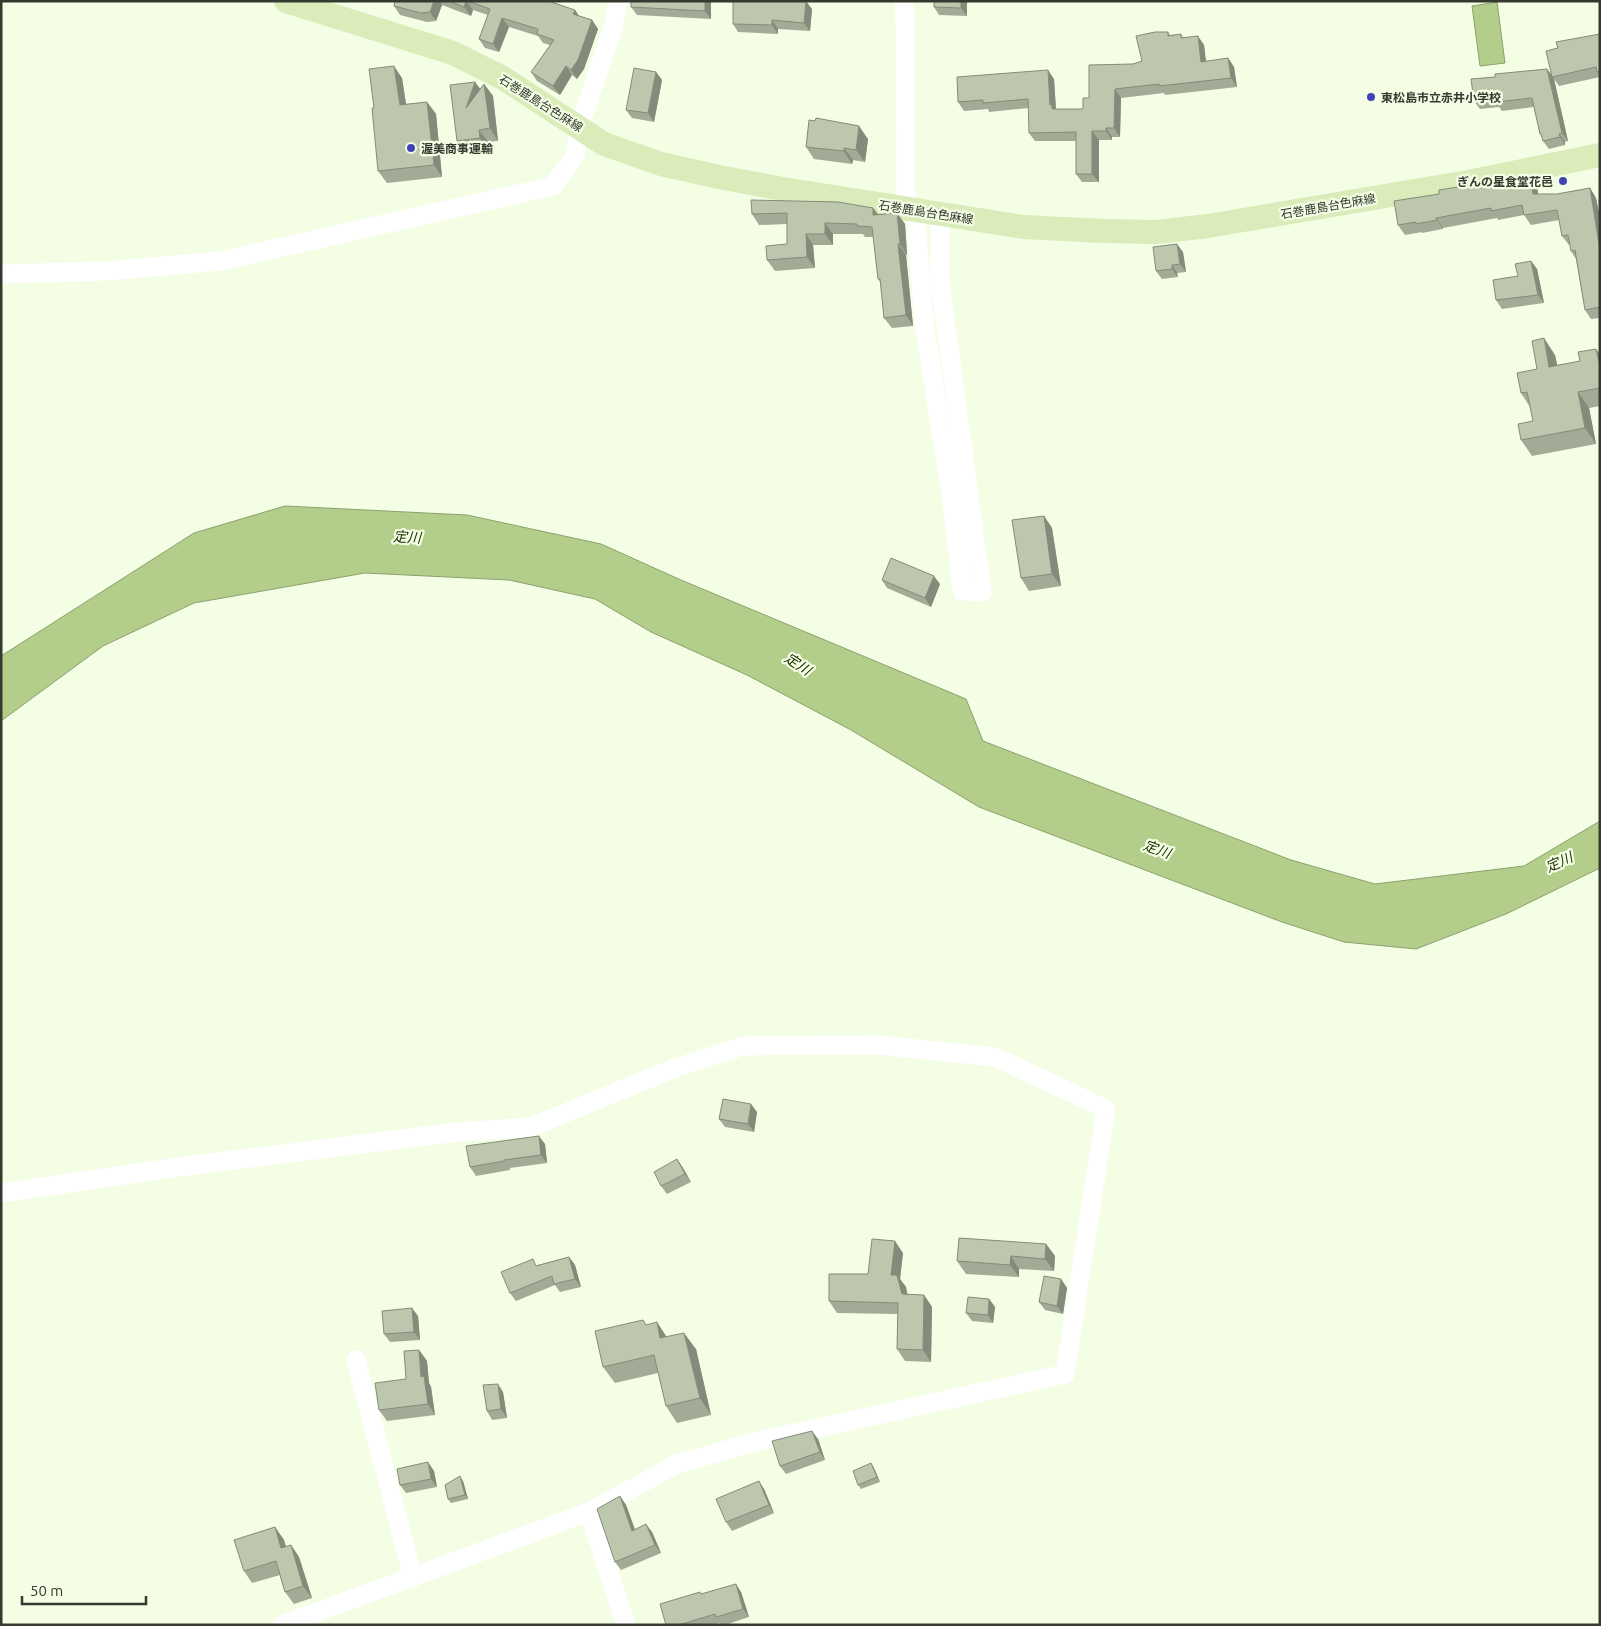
<svg xmlns="http://www.w3.org/2000/svg" width="1601" height="1626" viewBox="0 0 1601 1626" font-family="Ubuntu,'Noto Sans JP',sans-serif">
<style>
.water{fill:#b3cd8a;stroke:#8da16f}
.lines{fill:none;stroke-linecap:round;stroke-linejoin:round}
.minor{stroke:#fff;stroke-width:19}
.major{stroke:#d9ecb9;stroke-width:24}
.wall{fill:#a3ab96}
.shaded-wall{fill:#848b7a}
.building{fill:#bdc7ae;stroke:#848b7a}
.poi-dot{fill:#4043b7;stroke:#f3fee4;stroke-width:2}
.labels{text-anchor:middle;dominant-baseline:central;stroke-width:4.5;stroke-linejoin:round;paint-order:stroke}
.poi-label{font-size:12px;font-weight:bold;fill:#353a30;stroke:#f3fee4;text-anchor:start}
.street-label{font-size:12px;fill:#353a30;stroke:#f3fee4}
.water-label{font-size:14px;font-style:italic;fill:#213000;stroke:#f3fee4}
</style>
<rect width="100%" height="100%" fill="#f3fee4"/>
<!-- water -->
<g class="water">
<path d="M1497,2l8,61 -25,3 -8,-60z"/>
<path d="M285,506l182,9 134,29 80,36 285,119 17,42 308,119 84,24 149,-18 76,-45v47l-94,46 -90,35 -72,-7 -62,-20 -303,-115 -128,-77 -104,-55 -96,-43 -56,-33 -86,-19 -144,-7 -171,30 -91,43 -102,75v-65l193,-123z"/>
</g>
<g class="lines">
<!-- minor -->
<g class="minor">
<path d="M904,1l1,20 1,188"/>
<path d="M915,211l10,119 27,170 10,91 20,1 -42,-310v-67"/>
<path d="M1,274l106,-3 114,-10 332,-75 22,-30 4,-29 34,-99 5,-27"/>
<path d="M1,1193l185,-27 272,-34 73,-5 144,-59 68,-22 136,-1 116,12 111,52 -41,265 -307,67 -81,23 -88,48 -307,113"/>
<path d="M356,1360l57,218"/>
<path d="M589,1512l37,113"/>
</g>
<!-- major -->
<path class="major" d="M286,1l167,52 50,25 101,66 57,20 58,13 64,12 240,38 81,4 52,1 52,-6 260,-44 132,-27"/>
</g>
<!-- wall -->
<g class="wall">
<path d="M395,1h153l27,9 4,6 13,4 6,9 -14,40 -7,10 -5,-4 -12,20 -23,-14 -6,-9 19,-27 -7,-2 -5,-7 -29,-9 -10,25 -14,-4 -6,-9 9,-24 -15,-5 -2,6 -29,-11 -6,16 -9,1 -27,-7 -6,-9z"/>
<path d="M631,1h80v18l-74,-4 -6,-8z"/>
<path d="M934,1h33v15l-28,-1 -5,-8z"/>
<path d="M812,9l-2,22 -32,-2v5l-40,-2 -5,-8z"/>
<path d="M1168,32l2,3 11,-1 2,3 21,8 2,16 22,-3 6,9 3,20 -72,8 -1,-2 -43,5 -1,39h-8v3h-13v42h-17l-6,-8v-33h-41l-6,-8v-25l-40,4 -1,-3 -24,2 -6,-9 96,-23 2,30h27l6,-11 44,-34 9,-3z"/>
<path d="M1600,34v43l-41,9 -5,-7 14,62 -3,1v3l-16,4 -6,-8 -1,-4 -2,-3 -6,-27 -32,4 -3,-4 -19,2 -6,-8 21,-24 52,-8 5,6 6,-27z"/>
<path d="M656,72l6,8 -8,42 -22,-4 -6,-8z"/>
<path d="M402,78l4,26 21,-2 9,12 6,63 -55,6 -9,-12 -4,-63z"/>
<path d="M475,82l5,7 4,-5 9,12 5,45 -10,1 1,9 -23,3 -9,-13z"/>
<path d="M868,139l-3,23 -12,-2 -1,4 -38,-5 -8,-12z"/>
<path d="M1530,177l7,10 1,7h19l33,-6 6,10 4,20v100l-9,1 -6,-9 -9,-51 -5,-8 -1,-6h-1l-7,-9 -3,-16 -28,5 -7,-10 -26,5 -1,-2 -54,10v1l-21,4v-1l-17,3 -7,-10 41,-31z"/>
<path d="M873,208l5,7 19,-2 8,11 2,31h-1l7,71 -21,2 -8,-10 -3,-35 -3,-4 -4,-42h-9l-2,-3h-30v11h-20l2,23 -40,3 -8,-11 20,-16v-20l-28,1 -7,-11z"/>
<path d="M1183,252l3,20 -9,1 1,4 -16,2 -6,-8z"/>
<path d="M1531,261l6,8 7,34 -42,6 -6,-9z"/>
<path d="M1600,354v52l-11,2 7,36 -64,12 -11,-16 12,-19 -3,-14 -9,-14 16,-24 18,-14 2,10 23,-4z"/>
<path d="M1044,516l8,12 9,58 -32,5 -8,-13z"/>
<path d="M882,580l58,4 -9,23 -44,-19z"/>
<path d="M757,1112l-3,20 -29,-5 -6,-8z"/>
<path d="M545,1144l2,19 -37,5v2l-34,6 -6,-9z"/>
<path d="M677,1159l6,9 8,14 -24,12 -6,-8z"/>
<path d="M1046,1244l9,12 -1,15 -35,-2v8l-53,-3 -9,-13z"/>
<path d="M903,1253l-3,26 6,8 1,8h17l8,12 -1,55 -26,-1 -8,-12 1,-35 -61,-1 -8,-12 39,-27z"/>
<path d="M569,1257l6,8 6,22 -21,5 -5,-7 -39,16 -6,-8 28,-28z"/>
<path d="M1061,1279l6,9 -4,26 -18,-4 -6,-8z"/>
<path d="M989,1299l6,8 -2,16 -21,-2 -6,-8z"/>
<path d="M418,1316l2,24 -30,2 -6,-8z"/>
<path d="M643,1320l3,5 21,12 29,12 15,66 -34,8 -11,-17 -8,-33 -43,10 -12,-16z"/>
<path d="M419,1350l8,11 2,22 2,4 4,28 -48,6 -8,-11 27,-31z"/>
<path d="M503,1392l4,26 -15,2 -5,-9z"/>
<path d="M818,1439l7,21 -39,14 -6,-8z"/>
<path d="M871,1463l3,5 6,14 -19,7 -3,-4z"/>
<path d="M434,1471l3,16 -31,6 -6,-8z"/>
<path d="M463,1481l5,18 -17,4 -3,-4z"/>
<path d="M764,1489l10,24 -42,18 -6,-9z"/>
<path d="M620,1496l6,9 9,24 17,3 9,21 -40,17 -6,-8z"/>
<path d="M275,1527l9,13 2,7 5,-2 8,12 13,41 -18,6 -9,-12 -5,-17 -28,8 -8,-12z"/>
<path d="M741,1592l8,25 -24,8h-4l-1,-2 -8,2h-46l36,-31z"/>
</g>
<!-- shaded-wall -->
<g class="shaded-wall">
<path d="M434,1h5l3,4 -6,16 -6,-9z"/>
<path d="M466,1l7,9 -2,6 -7,-9z"/>
<path d="M705,1h6v18l-6,-8z"/>
<path d="M806,1l6,8 -2,22 -6,-8z"/>
<path d="M961,1h6v15l-6,-8z"/>
<path d="M575,10l6,9 -8,-5z"/>
<path d="M502,18l7,9 -10,25 -6,-8z"/>
<path d="M592,20l6,9 -14,40 -7,10 -6,-9z"/>
<path d="M772,20l6,9v5l-6,-9z"/>
<path d="M1198,36l6,9 3,26 -6,-9z"/>
<path d="M1228,58l6,9 3,20 -6,-9z"/>
<path d="M394,66l8,12 6,39 -8,-12z"/>
<path d="M566,66l6,9 -12,20 -7,-9z"/>
<path d="M1547,69l7,10 14,62 -6,-8z"/>
<path d="M1048,70l6,9 2,32 -4,-2 -2,-4z"/>
<path d="M656,72l6,8 -8,42 -6,-9z"/>
<path d="M475,82l9,12 -18,14z"/>
<path d="M484,84l9,12 5,45 -8,-13z"/>
<path d="M1115,89l6,9 -1,39 -6,-9z"/>
<path d="M427,102l9,12 6,63 -8,-12z"/>
<path d="M859,126l9,13 -3,23 -9,-12z"/>
<path d="M1106,128l6,9v3l-6,-9z"/>
<path d="M479,130l9,12 1,9 -9,-13z"/>
<path d="M1092,131l7,9v42l-7,-8z"/>
<path d="M1559,134l6,8v3l-5,-8z"/>
<path d="M844,148l9,12 -1,4 -8,-13z"/>
<path d="M1530,177l7,10 3,17 -7,-10z"/>
<path d="M1590,188l6,10 4,20v32z"/>
<path d="M873,208l8,10 -8,-3z"/>
<path d="M897,213l8,11 2,31 -7,-11z"/>
<path d="M1436,218l7,10v1l-6,-9z"/>
<path d="M825,223l8,11v11l-8,-11z"/>
<path d="M806,234l7,11 2,23 -8,-11z"/>
<path d="M898,244l8,11 7,71 -7,-11z"/>
<path d="M1177,244l6,8 3,20 -6,-8z"/>
<path d="M1531,261l6,8 7,34 -6,-8z"/>
<path d="M1172,265l5,8 1,4 -6,-8z"/>
<path d="M1544,338l11,17 6,28 -12,-16z"/>
<path d="M1596,349l4,5v12z"/>
<path d="M1578,392l11,16 7,36 -11,-16z"/>
<path d="M1044,516l8,12 9,58 -9,-12z"/>
<path d="M934,576l6,8 -9,23 -6,-9z"/>
<path d="M751,1104l6,8 -3,20 -6,-8z"/>
<path d="M539,1136l6,8 2,19 -6,-8z"/>
<path d="M677,1159l6,9 8,14 -6,-8z"/>
<path d="M895,1241l8,12 -3,26 6,8 4,19 -8,-12 -11,-19z"/>
<path d="M1046,1244l9,12 -1,15 -9,-12z"/>
<path d="M1011,1256l8,13v8l-9,-12z"/>
<path d="M569,1257l6,8 6,22 -6,-8z"/>
<path d="M1061,1279l6,9 -4,26 -6,-8z"/>
<path d="M924,1295l8,12 -1,55 -8,-12z"/>
<path d="M989,1299l6,8 -2,16 -5,-8z"/>
<path d="M412,1308l6,8 2,24 -6,-8z"/>
<path d="M657,1322l11,17 -8,-1z"/>
<path d="M684,1333l12,16 15,66 -11,-17z"/>
<path d="M419,1350l8,11 2,22 2,4 4,28 -7,-11 -7,-27z"/>
<path d="M498,1384l5,8 4,26 -6,-9z"/>
<path d="M812,1431l6,8 7,21 -5,-8z"/>
<path d="M428,1462l6,9 3,16 -6,-8z"/>
<path d="M871,1463l3,5 6,14 -3,-5z"/>
<path d="M460,1476l3,5 5,18 -3,-4z"/>
<path d="M759,1481l5,8 10,24 -5,-8z"/>
<path d="M620,1496l6,9 12,34 -6,-8z"/>
<path d="M646,1524l6,8 9,21 -6,-8z"/>
<path d="M275,1527l9,13 6,20 -9,-12z"/>
<path d="M291,1545l8,12 13,41 -9,-12z"/>
<path d="M736,1584l5,8 8,25 -6,-8z"/>
</g>
<!-- building -->
<g class="building">
<path d="M395,1h39l-4,11 -9,1 -27,-7z"/>
<path d="M450,1h16l-2,6z"/>
<path d="M468,1h80l27,9 -2,4 19,6 -14,40 -7,10 -5,-4 -13,20 -22,-14 23,-32 -17,-6 1,-5 -36,-11 -9,26 -14,-5 11,-30z"/>
<path d="M631,1h74v10l-74,-4z"/>
<path d="M733,1h73l-2,22 -32,-3v5l-39,-1z"/>
<path d="M934,1h27v7l-27,-1z"/>
<path d="M1155,32h13v4l13,-2v4l17,-2 3,26 27,-4 3,20 -72,8v-2l-44,5 -1,39h-8v3h-14v43h-16v-42l-47,1 -1,-34 -45,4v-3l-25,2 -1,-25 91,-7 2,35h2v4h31v-11h6v-33l44,-1 9,-3 -6,-25z"/>
<path d="M1600,34v37l-3,1 -1,-5 -44,10 -6,-26 12,-3 -2,-6z"/>
<path d="M394,66l6,39 27,-3 7,63 -56,6 -6,-63h2l-5,-39z"/>
<path d="M634,68l22,4 -8,41 -22,-3z"/>
<path d="M1547,69l15,64 -3,1 1,3 -17,4 -2,-7h-1l-8,-36 -36,4v-3l-22,2 -3,-22 24,-2v-3z"/>
<path d="M475,82l-9,26 18,-24 6,44 -11,2 1,8 -23,3 -7,-56z"/>
<path d="M816,118l43,8 -3,24 -12,-2v3l-38,-4 3,-27 6,1z"/>
<path d="M1530,177l3,17h24l33,-6 10,62v57l-15,3 -10,-60 -4,1 -3,-16 -6,1 -5,-26 -33,5 -2,-10 -31,6v-3l-55,10 1,2 -21,4v-2l-18,3 -4,-24 45,-7v-4l69,-11v2z"/>
<path d="M751,200l87,2 35,6v7l24,-2 3,31h-2l8,71 -22,3 -4,-39h-2l-6,-52 -15,-1v-2l-32,-1v11h-19l1,23 -40,3 -1,-14 21,-2v-31l-35,1z"/>
<path d="M1177,244l3,20 -8,1v4l-16,2 -3,-24z"/>
<path d="M1531,261l7,34 -42,5 -3,-20 25,-4 -3,-12z"/>
<path d="M1544,338l5,29 31,-6 -2,-9 18,-3 4,17v22l-22,4 7,36 -64,12 -3,-16 15,-3 -6,-29 -6,1 -4,-20 20,-4 -5,-28z"/>
<path d="M1044,516l8,58 -31,4 -9,-58z"/>
<path d="M891,558l43,18 -9,22 -43,-18z"/>
<path d="M723,1099l28,5 -3,20 -29,-5z"/>
<path d="M539,1136l2,19 -37,5v1l-34,6 -4,-21z"/>
<path d="M677,1159l8,15 -24,12 -7,-14z"/>
<path d="M959,1238l87,6 -1,15 -34,-3 -1,9 -53,-4z"/>
<path d="M872,1239l23,2 -4,34h6l5,19 22,1 -1,55 -26,-1 1,-46 -69,-2v-27h39z"/>
<path d="M569,1257l6,22 -21,5 -2,-8 -42,17 -9,-21 32,-13 3,7z"/>
<path d="M1044,1276l17,3 -4,27 -18,-4z"/>
<path d="M968,1297l21,2 -1,16 -22,-2z"/>
<path d="M412,1308l2,24 -30,2 -2,-23z"/>
<path d="M643,1320l3,5 11,-3 3,16 24,-5 16,65 -34,8 -12,-51 -51,12 -8,-36z"/>
<path d="M419,1350l2,27 3,-1 4,28 -49,6 -4,-27 31,-4 -2,-28z"/>
<path d="M498,1384l3,25 -14,2 -4,-26z"/>
<path d="M812,1431l8,21 -40,14 -8,-25z"/>
<path d="M428,1462l3,17 -31,6 -3,-16z"/>
<path d="M871,1463l6,14 -19,8 -5,-14z"/>
<path d="M460,1476l5,19 -17,4 -3,-14z"/>
<path d="M759,1481l10,24 -43,17 -10,-23z"/>
<path d="M620,1496l12,35 14,-7 9,21 -40,17 -18,-53z"/>
<path d="M275,1527l6,21 10,-3 12,41 -18,6 -9,-31 -32,10 -10,-31z"/>
<path d="M736,1584l7,25 -27,8 -1,-3 -36,11h-13l-6,-21 40,-12 1,2z"/>
</g>
<!-- markers -->
<g class="poi-dot">
<circle cx="1371" cy="97" r="5"/>
<circle cx="411" cy="148" r="5"/>
<circle cx="1563" cy="181" r="5"/>
</g>
<g class="labels">
<!-- poi labels -->
<g class="poi-label">
<text x="1381" y="97">東松島市立赤井小学校</text>
<text x="421" y="148">渥美商事運輸</text>
<text x="1553" y="181" text-anchor="end">ぎんの星食堂花邑</text>
</g>
<!-- street labels -->
<g class="street-label">
<text transform="translate(541 103) rotate(32)">石巻鹿島台色麻線</text>
<text transform="translate(1328 206) rotate(-10)">石巻鹿島台色麻線</text>
<text transform="translate(926 212) rotate(9)">石巻鹿島台色麻線</text>
</g>
<!-- water labels -->
<g class="water-label">
<text transform="translate(407 537) rotate(3)">定川</text>
<text transform="translate(798 664) rotate(33)">定川</text>
<text transform="translate(1157 849) rotate(20)">定川</text>
<text transform="translate(1559 862) rotate(-24)">定川</text>
</g>
</g>
<!-- border -->
<rect width="1601" height="1626" fill="none" stroke="#353a30" stroke-width="5"/>
<!-- scale -->
<path d="M22 1596v8h124v-8" fill="none" stroke="#353a30" stroke-width="2.5"/>
<text x="30" y="1596" font-size="15" fill="#353a30" stroke="#f3fee4" stroke-width="4" paint-order="stroke">50 m</text>
</svg>
